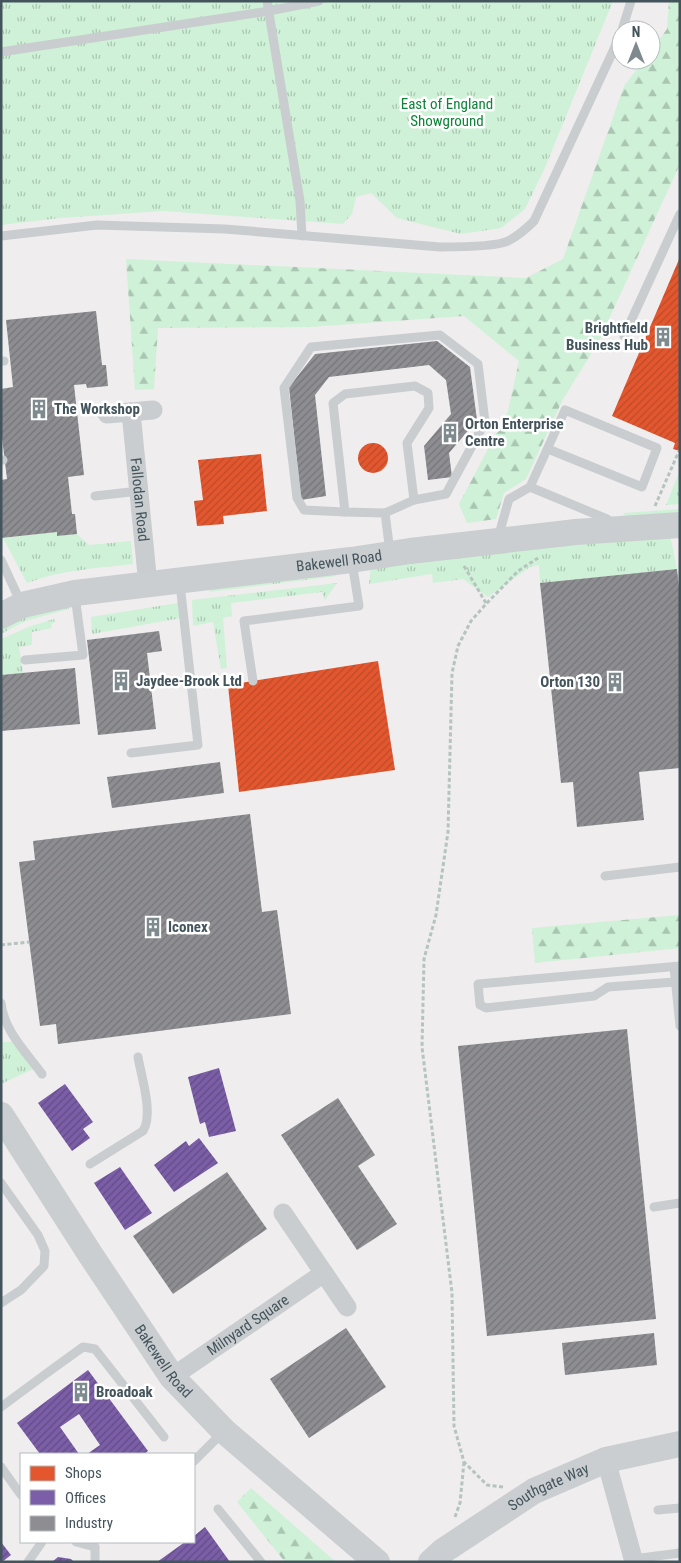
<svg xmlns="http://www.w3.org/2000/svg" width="681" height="1563" viewBox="0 0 681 1563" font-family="'Roboto Condensed',sans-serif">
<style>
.grass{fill:url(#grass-tufts)}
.forest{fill:url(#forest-firs)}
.shops{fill:url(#shops-hatch)}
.offices{fill:url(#offices-hatch)}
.industry{fill:url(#industry-hatch)}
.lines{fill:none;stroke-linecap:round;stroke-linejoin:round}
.path{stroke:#b5c4be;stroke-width:3;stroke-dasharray:4 2.5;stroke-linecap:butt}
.lane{stroke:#c9cdcf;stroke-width:9}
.street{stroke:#c9cdcf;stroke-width:19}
.secondary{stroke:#caced0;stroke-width:26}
.labels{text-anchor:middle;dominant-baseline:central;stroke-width:5;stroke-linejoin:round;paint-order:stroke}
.park-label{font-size:15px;fill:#0c8538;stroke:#fff}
.poi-label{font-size:15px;font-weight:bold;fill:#43545c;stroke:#fff;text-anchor:start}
.street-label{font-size:15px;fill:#43545c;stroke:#fff}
</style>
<defs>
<pattern id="grass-tufts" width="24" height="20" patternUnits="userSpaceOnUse" patternTransform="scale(1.25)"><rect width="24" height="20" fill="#cff1d7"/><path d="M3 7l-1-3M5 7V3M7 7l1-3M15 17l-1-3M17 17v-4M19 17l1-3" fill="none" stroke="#aac6b2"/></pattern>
<pattern id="forest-firs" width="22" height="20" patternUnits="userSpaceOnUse" patternTransform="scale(1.25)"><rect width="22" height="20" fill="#cff1d7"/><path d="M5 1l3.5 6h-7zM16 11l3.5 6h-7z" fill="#aac6b2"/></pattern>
<pattern id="shops-hatch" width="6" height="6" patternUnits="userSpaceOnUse" patternTransform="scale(1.25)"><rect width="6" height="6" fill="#e4572e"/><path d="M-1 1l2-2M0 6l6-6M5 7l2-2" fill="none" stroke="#ba4b2a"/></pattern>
<pattern id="offices-hatch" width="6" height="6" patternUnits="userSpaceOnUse" patternTransform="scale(1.25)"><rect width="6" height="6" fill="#7b5ea7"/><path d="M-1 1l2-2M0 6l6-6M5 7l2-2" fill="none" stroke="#614d84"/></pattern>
<pattern id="industry-hatch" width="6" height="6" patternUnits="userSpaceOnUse" patternTransform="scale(1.25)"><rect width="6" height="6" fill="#8d8d92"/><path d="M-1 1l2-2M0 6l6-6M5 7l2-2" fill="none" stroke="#75767a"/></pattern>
</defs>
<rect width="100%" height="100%" fill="#efedee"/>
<!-- grass -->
<g class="grass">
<path d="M1,1h612l-69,169 -19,39 -24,19 -40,6 -64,-16 -26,-25 -15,4 -4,17 -9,10 -179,-13 -104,7 -59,7z"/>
<path d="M680,470v34l-14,1z"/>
<path d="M680,509v8l-54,-1 -3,-3z"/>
<path d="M57,532v4l20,-2 12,11 42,-4 2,23c-35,4 -72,6 -106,19l-24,-45z"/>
<path d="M670,534l7,35 -137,14 -1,-18 -9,2 -42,30 -25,-18 -30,4 -1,-9 -63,10 2,-17z"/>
<path d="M327,570l10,6 -128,16 6,-7z"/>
<path d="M337,583l-12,17 -3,-8 -91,11 1,13 -9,2 4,50 -6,1 -8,-47 -20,4 -1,-26z"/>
<path d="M178,603l3,15 -89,16 -1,-17z"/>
<path d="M67,604l2,5 -44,12 -24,13v-10z"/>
<path d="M54,619l1,3 -4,2 1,4 -20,4v13l-13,2 4,26 -22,2v-36l30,-13z"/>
<path d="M1,1042h12l20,27 -32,15z"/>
</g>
<!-- forest -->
<g class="forest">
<path d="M669,1h11v163l-82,179 -35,56 -37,80 -22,14 -8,26 -29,4 -8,-19 49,-93 11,-50 -55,-45 -154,11 -152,1 -4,61 -19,1 -9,-131 400,19 37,-19 61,-173 20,-26h7v-9l16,-22z"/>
<path d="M680,915v33l-145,15 -3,-35z"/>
<path d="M251,1488l85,74h-51l-48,-60z"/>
</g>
<!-- shops -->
<g class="shops">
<path d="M680,257v194l-7,-2 2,-6 -63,-27z"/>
<circle cx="373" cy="458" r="15"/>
<path d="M261,454l6,57 -44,5 1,8 -27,2 -3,-25 9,-1 -5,-40z"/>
<path d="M378,661l17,109 -156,22 -11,-107z"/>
</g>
<!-- offices -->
<g class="offices">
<path d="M219,1068l17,63 -27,6 -4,-15 -5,2 -12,-47z"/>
<path d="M65,1084l28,38 -10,7 7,9 -18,13 -34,-48z"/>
<path d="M199,1138l19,25 -44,29 -20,-27 32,-24 3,5z"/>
<path d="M120,1167l32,46 -27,17 -31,-47z"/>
<path d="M88,1370l60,81 -4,3h-57l13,-9 -21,-31 -19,13 19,27h-39l-23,-31z"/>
<path d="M205,1527l25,35h-73l28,-20h9v-6z"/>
<path d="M1,1542l10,13 -9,7h-1z"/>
<path d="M58,1557l13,2 3,3h-22z"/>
</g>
<!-- industry -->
<g class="industry">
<path d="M96,311l6,54h4l2,21 -21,2 -1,-4 -12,1 10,90 -16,2 4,37h3l2,20 -20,2v-4l-56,6v-58l6,-1 -6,-50v-40l12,-2 -7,-67z"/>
<path d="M437,341l33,26 7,53 -28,33 3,24 -24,3 -4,-34 27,-32 -5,-34 -17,-15 -100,12 -14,18 11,101 -25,4 -12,-113 26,-33z"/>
<path d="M677,569l3,28v171l-41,4 5,48 -67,7 -4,-45 -12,1 -21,-200z"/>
<path d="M159,631l3,20 -15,2 9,76 -58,6 -11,-95z"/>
<path d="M75,668l5,56 -79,7v-56z"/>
<path d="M220,762l4,31 -112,15 -5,-31z"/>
<path d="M250,814l12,98 15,-2 14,104 -233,30 -2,-20 -16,2 -21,-164 16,-2 -2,-19z"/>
<path d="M627,1029l29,290 -169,17 -29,-290z"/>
<path d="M338,1098l37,57 -17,11 39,58 -40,26 -76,-115z"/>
<path d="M227,1172l40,57 -94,65 -40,-58z"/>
<path d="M346,1328l40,59 -77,51 -39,-59z"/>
<path d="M654,1333l3,32 -92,10 -3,-32z"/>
</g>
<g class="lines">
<!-- path -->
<g class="path">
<path d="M655,506l24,-55"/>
<path d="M464,566l22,37"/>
<path d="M1,945l28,-3"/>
<path d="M503,1487l-16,-2 -23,-23 -10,-36 -2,-133 -30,-246 2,-88 12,-44 12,-83 4,-159 6,-27 13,-25 16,-18 31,-32 20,-13"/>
<path d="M455,1517l5,-14 4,-41"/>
</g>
<!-- lane -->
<g class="lane">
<path d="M267,1l33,200 2,35"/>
<path d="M622,30l9,-29"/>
<path d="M1,52l268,-41 50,-10"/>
<path d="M1,236l96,-11 128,4 215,18c15,0 56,0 68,-6 10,-5 18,-12 26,-20l87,-187"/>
<path d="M624,336l56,-122"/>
<path d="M1,361h3"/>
<path d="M1,460h2"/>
<path d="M530,487l77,32 4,4"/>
<path d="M95,496l44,-5"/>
<path d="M345,512l-41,-2 -7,-12 -13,-110 27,-41 129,-12 38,29 7,58 -39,72 -32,6 -29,13"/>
<path d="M498,538l11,-39 21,-12 35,-77 92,38 -15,39 -94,-38"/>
<path d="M390,552l-5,-39 -40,-1 -12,-109 12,-9 70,-8 13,7 1,15 -22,35 7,57"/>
<path d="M1,560l20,43"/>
<path d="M25,660l58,-5 -8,-59"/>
<path d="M253,681l-9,-60 115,-15 -7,-44"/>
<path d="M131,753l67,-8 -18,-161"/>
<path d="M605,876l75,-9"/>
<path d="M674,967l6,59"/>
<path d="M675,982l-67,5 -14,9 -108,12 -6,-3 -2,-21 202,-18"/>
<path d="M1,1003c3,28 25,49 41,71"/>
<path d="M90,1164l53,-33c11,-17 -2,-55 -5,-74"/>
<path d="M1,1183l37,52 7,16 -1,15 -23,24 -20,13"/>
<path d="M654,1207l26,-4"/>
<path d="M1,1407l46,-34 36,-26 12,2 69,88"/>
<path d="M194,1461l28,-28"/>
<path d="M1,1467l20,28"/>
<path d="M218,1509l43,53"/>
<path d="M658,1510l22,-2"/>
<path d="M76,1542l19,5"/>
<path d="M633,1559l47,-6"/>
<path d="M28,1562l14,-20"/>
<path d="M95,1562v-15"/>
</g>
<!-- street -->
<g class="street">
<path id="s1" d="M131,412l17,173"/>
<path d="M107,414l46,-4"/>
<path d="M283,1213l64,94"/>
<path id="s2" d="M172,1377l152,-104"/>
<path d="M606,1460l28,102"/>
</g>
<!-- secondary -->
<g class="secondary">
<path id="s3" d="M1,616l21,-11 53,-12 276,-33 59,-9 166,-19 104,-7"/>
<path id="s4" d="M1,1115l89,139 82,123 52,54 153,131"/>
<path id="s5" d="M431,1562l12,-11 91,-60 72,-31 74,-16"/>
</g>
</g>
<!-- icons -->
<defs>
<symbol id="building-bare" viewBox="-9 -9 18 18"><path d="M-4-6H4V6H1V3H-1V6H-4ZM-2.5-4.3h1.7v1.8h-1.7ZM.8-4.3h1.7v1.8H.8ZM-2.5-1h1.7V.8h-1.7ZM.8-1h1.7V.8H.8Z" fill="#7f8a8f" stroke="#fff" stroke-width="2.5" paint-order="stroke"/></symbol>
</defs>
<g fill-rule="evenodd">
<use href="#building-bare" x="649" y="323" width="28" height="28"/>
<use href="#building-bare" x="25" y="395" width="28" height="28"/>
<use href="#building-bare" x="436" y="419" width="28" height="28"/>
<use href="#building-bare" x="107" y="667" width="28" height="28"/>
<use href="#building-bare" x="601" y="668" width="28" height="28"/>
<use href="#building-bare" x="139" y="913" width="28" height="28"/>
<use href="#building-bare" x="67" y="1378" width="28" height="28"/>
</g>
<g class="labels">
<!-- park labels -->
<g class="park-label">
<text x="447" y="104">East of England<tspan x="447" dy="17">Showground</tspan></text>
</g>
<!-- poi labels -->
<g class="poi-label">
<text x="648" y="328" text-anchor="end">Brightfield<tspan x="648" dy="17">Business Hub</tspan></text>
<text x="54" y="409">The Workshop</text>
<text x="465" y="424">Orton Enterprise<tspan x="465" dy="17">Centre</tspan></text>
<text x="136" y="681">Jaydee-Brook Ltd</text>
<text x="600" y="682" text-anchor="end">Orton 130</text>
<text x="168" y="927">Iconex</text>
<text x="96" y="1392">Broadoak</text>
</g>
<!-- street labels -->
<g class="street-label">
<text stroke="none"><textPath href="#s1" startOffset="88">Fallodan Road</textPath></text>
<text stroke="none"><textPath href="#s3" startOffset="344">Bakewell Road</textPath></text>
<text stroke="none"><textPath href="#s2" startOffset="92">Milnyard Square</textPath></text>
<text stroke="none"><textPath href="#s4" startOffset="295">Bakewell Road</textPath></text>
<text stroke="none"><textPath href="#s5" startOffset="140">Southgate Way</textPath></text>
</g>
</g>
<!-- border -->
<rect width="681" height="1563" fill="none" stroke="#43545c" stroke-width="5"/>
<!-- legend -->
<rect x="20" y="1453" width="175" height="90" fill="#ffffff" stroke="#b4bbbe"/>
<rect x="30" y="1466" width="25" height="15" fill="#e4572e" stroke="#b4bbbe"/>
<text x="65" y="1478" font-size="15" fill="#43545c">Shops</text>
<rect x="30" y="1490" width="25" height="15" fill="#7b5ea7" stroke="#b4bbbe"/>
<text x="65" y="1503" font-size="15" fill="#43545c">Offices</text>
<rect x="30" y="1516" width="25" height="15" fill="#8d8d92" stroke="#b4bbbe"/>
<text x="65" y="1528" font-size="15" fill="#43545c">Industry</text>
<!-- north arrow -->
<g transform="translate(636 45)"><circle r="24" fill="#ffffff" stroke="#b4bbbe"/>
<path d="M0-4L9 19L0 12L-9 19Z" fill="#7f8a8f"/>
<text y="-8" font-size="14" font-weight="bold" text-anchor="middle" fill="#43545c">N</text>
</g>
</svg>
